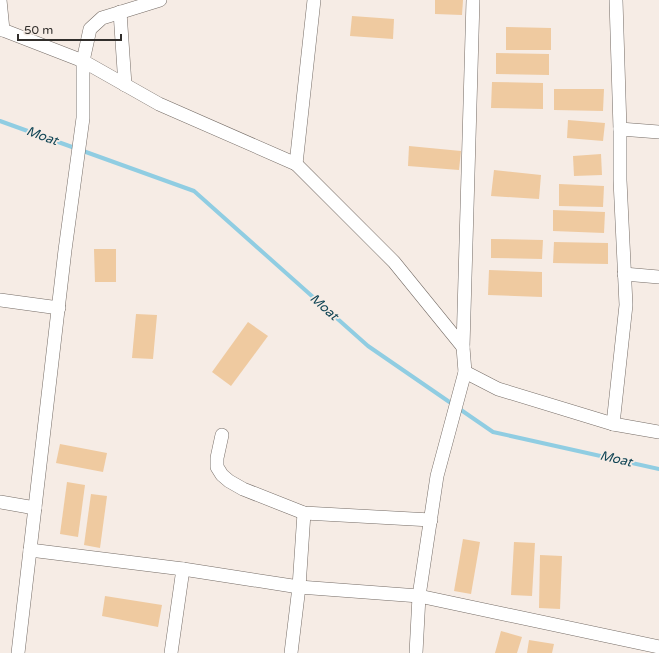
<svg xmlns="http://www.w3.org/2000/svg" width="659" height="653" viewBox="0 0 659 653" font-family="'Varela Round',sans-serif">
<style>
.lines{fill:none;stroke-linecap:round;stroke-linejoin:round}
.stream{stroke:#90cde2;stroke-width:4}
.building{fill:#efcaa0}
.minor-casing{stroke:#756c66;stroke-width:14}
.minor{stroke:#fff;stroke-width:13}
.labels{text-anchor:middle;dominant-baseline:central;stroke-width:3.5;stroke-linejoin:round;paint-order:stroke}
.water-label{font-size:13px;font-style:italic;fill:#124656;stroke:#f6ece5}
</style>
<rect width="100%" height="100%" fill="#f6ece5"/>
<g class="lines">
<!-- stream -->
<path class="stream" d="M0,121l194,70 174,155 125,86 166,37"/>
</g>
<!-- building -->
<g class="building">
<path d="M435,0h28l-1,15 -27,-1z"/>
<path d="M352,16l42,3 -1,20 -43,-3z"/>
<path d="M506,27l45,1v22h-45z"/>
<path d="M496,53l53,1v21l-53,-1z"/>
<path d="M492,82l51,1v26l-52,-1z"/>
<path d="M554,89h50l-1,22 -49,-1z"/>
<path d="M568,120l37,3 -2,18 -36,-3z"/>
<path d="M409,146l52,5 -2,19 -51,-4z"/>
<path d="M601,154l1,21 -28,1 -1,-20z"/>
<path d="M494,170l47,5 -2,24 -48,-3z"/>
<path d="M559,184l45,2 -1,21 -44,-1z"/>
<path d="M553,210l52,2 -1,21 -51,-2z"/>
<path d="M491,239l52,1 -1,19 -51,-1z"/>
<path d="M554,242l54,1v21l-55,-1z"/>
<path d="M94,249h22v33h-21z"/>
<path d="M489,270l53,2v25l-54,-2z"/>
<path d="M136,314l21,1 -4,44 -21,-1z"/>
<path d="M248,322l20,14 -37,50 -19,-14z"/>
<path d="M60,444l47,9 -4,19 -47,-9z"/>
<path d="M67,482l18,3 -7,52 -18,-3z"/>
<path d="M91,494l16,2 -7,52 -16,-3z"/>
<path d="M463,539l17,3 -9,52 -17,-3z"/>
<path d="M514,542l21,1 -3,53 -21,-1z"/>
<path d="M540,555l22,1 -2,53 -21,-1z"/>
<path d="M105,596l57,9 -4,22 -56,-11z"/>
<path d="M501,631l21,6 -5,16h-22z"/>
<path d="M529,640l25,4 -2,9h-25z"/>
</g>
<g class="lines">
<defs>
<g id="minor">
<path d="M0,0l3,30"/>
<path d="M120,12l5,73"/>
<path d="M0,30h3l80,31 76,43 137,60 98,98 69,85"/>
<path d="M620,129l39,3"/>
<path d="M296,164l18,-164"/>
<path d="M624,274l35,3"/>
<path d="M0,300l59,8"/>
<path d="M465,372l33,17 115,35 13,-119 -6,-125v-51l-4,-129"/>
<path d="M613,424l46,8"/>
<path d="M222,435l-5,23v9l5,8 7,6 14,8 61,24 127,7"/>
<path d="M0,502l35,6"/>
<path d="M30,550l153,19 116,18 120,9 240,51"/>
<path d="M18,653l47,-403 18,-132v-57l7,-32 12,-11 58,-18"/>
<path d="M171,653l12,-84"/>
<path d="M291,653l8,-66 5,-74"/>
<path d="M416,653l3,-57 18,-120 28,-104 -2,-25 10,-347"/>
</g>
</defs>
<!-- minor casing -->
<use href="#minor" class="minor-casing"/>
<!-- minor -->
<use href="#minor" class="minor"/>
</g>
<g class="labels">
<!-- water labels -->
<g class="water-label">
<text transform="translate(42 136) rotate(20)">Moat</text>
<text transform="translate(324 307) rotate(42)">Moat</text>
<text transform="translate(616 459) rotate(13)">Moat</text>
</g>
</g>
<!-- scale -->
<path d="M18 34v6h103v-6" fill="none" stroke="#312e2b" stroke-width="2"/>
<text x="24" y="34" font-size="12" fill="#312e2b" stroke="#f6ece5" stroke-width="3" paint-order="stroke">50 m</text>
</svg>
